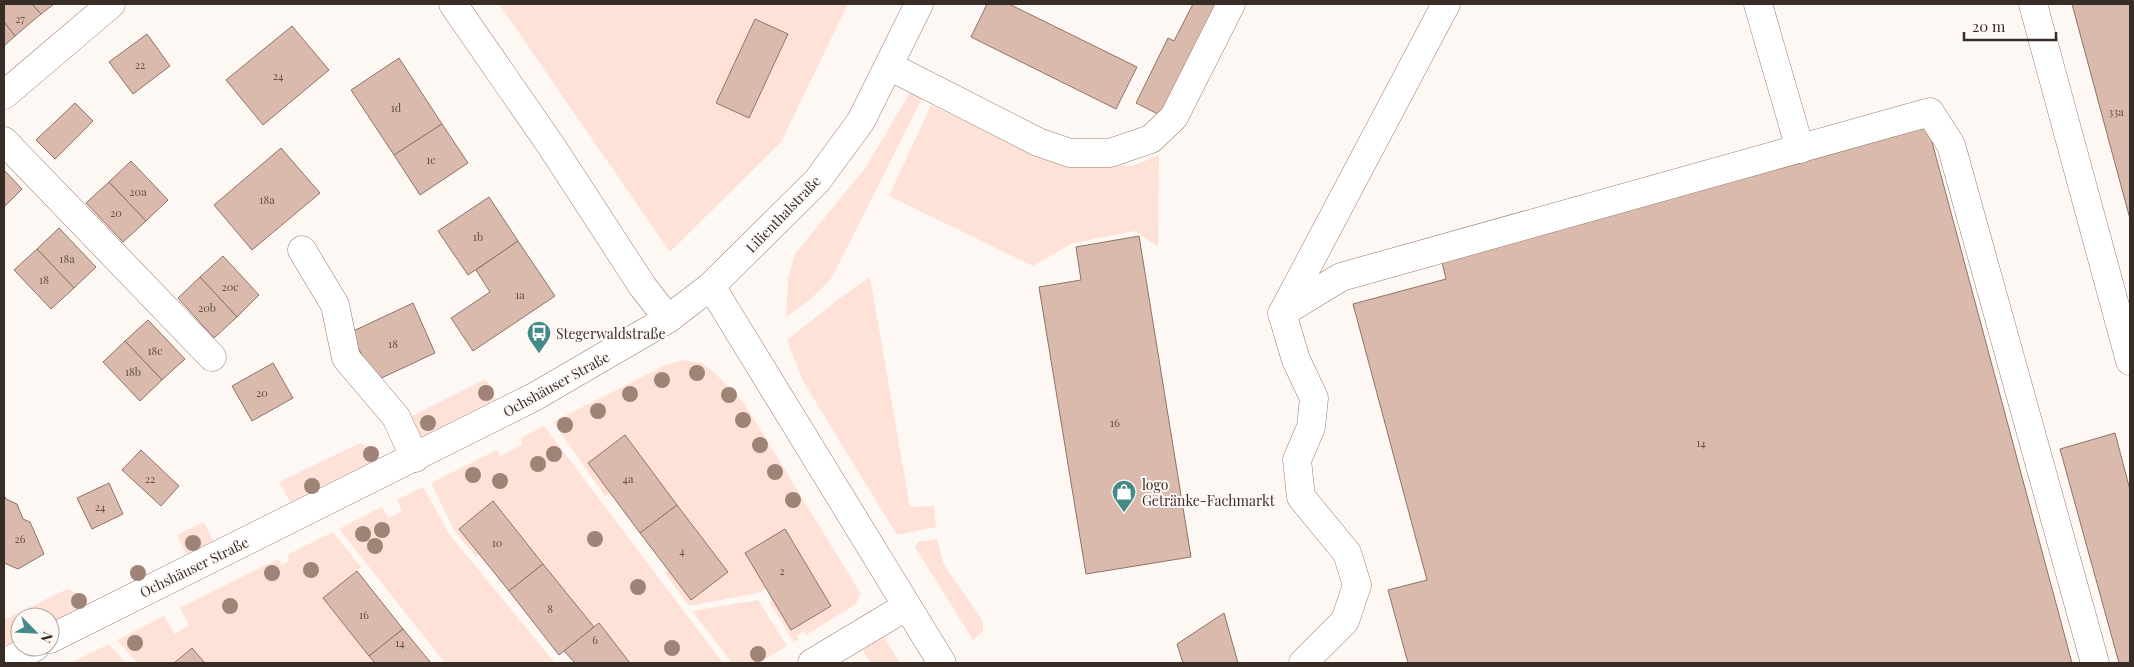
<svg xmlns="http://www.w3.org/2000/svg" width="2134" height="667" viewBox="0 0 2134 667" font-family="'Playfair Display',serif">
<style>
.green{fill:#ffe2d7}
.building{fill:#d9baad;stroke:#907368}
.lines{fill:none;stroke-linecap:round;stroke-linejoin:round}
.minor-casing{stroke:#9a7d71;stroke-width:29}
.major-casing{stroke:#9a7d71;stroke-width:29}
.minor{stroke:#fff;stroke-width:28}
.major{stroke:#fff;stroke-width:28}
.tree{fill:#9f8376}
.labels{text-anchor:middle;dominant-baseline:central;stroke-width:4;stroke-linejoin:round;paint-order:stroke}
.number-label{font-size:11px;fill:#605048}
.street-label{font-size:14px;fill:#382c27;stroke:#fef8f5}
.poi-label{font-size:14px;fill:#382c27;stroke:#fef8f5;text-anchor:start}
</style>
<rect width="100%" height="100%" fill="#fef8f5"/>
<!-- green -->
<g class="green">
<path d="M499,4h349l-67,138 -111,110z"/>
<path d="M911,91l12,6 -92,182 -21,21 -24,17 2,-38 7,-25 71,-87z"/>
<path d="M931,105l131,61h71l26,-11 -1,92 -23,-16 -62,12 -40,23 -144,-70z"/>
<path d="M870,277l40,230 24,-1 2,21 -39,8 -94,-154 -16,-41 53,-42z"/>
<path d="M683,360l19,3 13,10 29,30 117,191 -6,11 -49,30 -2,-4 -7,5 2,3 -5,3 -25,-40 3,-3 19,31 40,-24 -46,-77 -40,24 21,35 -8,5 -69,13 -24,-33 3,-3 23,30 37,-28 -103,-137 -37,28 22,30 -5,3 -52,-74 113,-57z"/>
<path d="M486,379l10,20 -79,40 -11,-20z"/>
<path d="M544,426l179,237h-93l-31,-39 -5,3 -101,-125 -34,27 20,25 -3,3 -21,-25 -24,-49 66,-33 3,6 22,-11 -1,-7z"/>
<path d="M360,443l12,6 7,9 -89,44 -11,-20z"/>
<path d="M423,487l27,48 105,128h-110l-106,-134 43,-22 6,11 14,-7 -5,-11z"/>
<path d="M204,522l9,19 -27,13 -9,-19z"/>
<path d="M333,532l28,35 -38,32 52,64h-170l-13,-15 -18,15h-37l-20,-23 47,-24 11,18 14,-9 -9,-17 98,-49 4,6 7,-4 -2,-6z"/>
<path d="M937,539l7,26 39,56v10l-10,9 -58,-93 3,-5z"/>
<path d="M67,589l17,7 -1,10 -33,17v-6h-30v21l-16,8v-26z"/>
<path d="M758,600l29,46 -29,17h-26l-40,-52z"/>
<path d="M884,637l16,26h-29l-9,-14z"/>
<path d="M109,644l17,19h-56z"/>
</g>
<!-- building -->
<g class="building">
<path d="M4,4h28l9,10 -26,22 -11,-14z"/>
<path d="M32,4h22l-13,10z"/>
<path d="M987,4h22l128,63 -21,42 -145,-72z"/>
<path d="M1193,4h26l-55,113 -28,-14 32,-65 6,3z"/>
<path d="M2072,4h58v215z"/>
<path d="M755,19l33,15 -39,84 -33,-15z"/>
<path d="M4,22l11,14 -11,10z"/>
<path d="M292,26l37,44 -66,55 -37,-45z"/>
<path d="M147,34l23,32 -37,28 -24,-32z"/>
<path d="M399,58l43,66 -48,31 -43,-65z"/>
<path d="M75,103l18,18 -38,38 -19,-19z"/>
<path d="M442,124l26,39 -48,32 -26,-40z"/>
<path d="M1928,127l144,536h-664l-20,-73 39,-10 -74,-276 93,-25 -5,-21z"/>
<path d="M281,148l39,45 -68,57 -38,-45z"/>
<path d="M131,161l37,39 -22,21 -37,-39z"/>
<path d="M4,170l18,19 -18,18z"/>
<path d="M109,182l37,39 -23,21 -37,-39z"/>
<path d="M489,197l29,44 -50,34 -30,-44z"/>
<path d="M59,228l37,39 -22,21 -37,-39z"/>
<path d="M1139,236l52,321 -105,17 -47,-287 42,-7 -5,-33z"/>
<path d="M518,241l37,55 -82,55 -22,-33 39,-26 -14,-22z"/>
<path d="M37,249l37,39 -23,21 -37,-39z"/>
<path d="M223,256l36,39 -22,22 -37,-40z"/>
<path d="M200,277l37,40 -23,21 -36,-40z"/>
<path d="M413,303l22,50 -58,27 -28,-47z"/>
<path d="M148,320l37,39 -23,21 -37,-39z"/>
<path d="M125,341l37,39 -22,21 -37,-39z"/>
<path d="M273,363l20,35 -41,23 -20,-35z"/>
<path d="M2115,433l15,57v173h-11l-59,-214z"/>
<path d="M625,435l52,70 -37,28 -52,-70z"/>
<path d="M141,450l38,36 -18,20 -39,-36z"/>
<path d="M109,483l14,31 -31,15 -15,-31z"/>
<path d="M4,495l2,4 11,5 6,15 7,3 14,32 -26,15 -14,-6z"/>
<path d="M493,501l50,63 -34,27 -50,-62z"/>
<path d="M677,505l51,67 -37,28 -51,-67z"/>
<path d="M785,529l46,77 -40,24 -46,-77z"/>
<path d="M543,564l51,63 -35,28 -50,-64z"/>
<path d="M357,571l46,58 -34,27 -46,-58z"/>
<path d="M1224,613l14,50h-55l-6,-19z"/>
<path d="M599,623l31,40h-55l-11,-12z"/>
<path d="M403,629l28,34h-56l-6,-7z"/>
<path d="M192,648l13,15h-31z"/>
</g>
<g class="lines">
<defs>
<g id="minor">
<path d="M453,4l99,143 91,140 25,32"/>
<path d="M1758,4l42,145"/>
<path d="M2033,4l97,357"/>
<path d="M889,66l149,76 32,11h40l41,-14 23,-22 57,-113"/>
<path d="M4,95l107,-91"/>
<path d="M4,141l208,216"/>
<path d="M302,250l33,55 11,53 50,59 19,41"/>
<path d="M711,286l231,377"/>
<path d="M1283,312l163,-308"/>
<path d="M812,663l95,-57"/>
<path d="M1303,663l42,-42 12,-36 -10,-32 -46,-56 -4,-37 14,-33 3,-29 -18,-38 -14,-47 59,-36 589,-165 21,33 144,518"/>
</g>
<g id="major">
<path d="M50,639l484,-242 134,-78 43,-33 106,-105 44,-60 58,-117"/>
<path d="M4,663l31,-16"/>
</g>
</defs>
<!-- minor casing -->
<use href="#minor" class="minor-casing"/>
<!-- major casing -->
<use href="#major" class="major-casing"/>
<!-- minor -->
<use href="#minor" class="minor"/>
<!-- major -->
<use href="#major" class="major"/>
</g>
<!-- trees -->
<g class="tree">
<circle cx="697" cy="373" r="8"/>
<circle cx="662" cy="380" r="8"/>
<circle cx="486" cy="393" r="8"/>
<circle cx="630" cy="394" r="8"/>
<circle cx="729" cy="395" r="8"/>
<circle cx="598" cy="411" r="8"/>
<circle cx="743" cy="420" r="8"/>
<circle cx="428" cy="423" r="8"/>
<circle cx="565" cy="425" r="8"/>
<circle cx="760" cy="445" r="8"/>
<circle cx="371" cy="454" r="8"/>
<circle cx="554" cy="454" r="8"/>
<circle cx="538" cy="464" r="8"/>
<circle cx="775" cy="472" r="8"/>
<circle cx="473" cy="475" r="8"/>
<circle cx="500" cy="481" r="8"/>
<circle cx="312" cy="486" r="8"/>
<circle cx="793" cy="500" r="8"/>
<circle cx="382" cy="530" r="8"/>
<circle cx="363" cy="534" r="8"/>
<circle cx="595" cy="539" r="8"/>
<circle cx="193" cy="543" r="8"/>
<circle cx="375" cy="546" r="8"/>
<circle cx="311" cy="570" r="8"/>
<circle cx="138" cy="573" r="8"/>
<circle cx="272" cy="573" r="8"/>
<circle cx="638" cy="587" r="8"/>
<circle cx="79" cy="601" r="8"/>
<circle cx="230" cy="606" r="8"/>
<circle cx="135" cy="643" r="8"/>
<circle cx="672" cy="648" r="8"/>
<circle cx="758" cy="654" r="8"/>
</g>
<!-- icons -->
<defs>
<symbol id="bus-pin" viewBox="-11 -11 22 30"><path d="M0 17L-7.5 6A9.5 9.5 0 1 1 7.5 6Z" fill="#438a89" stroke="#fef8f5"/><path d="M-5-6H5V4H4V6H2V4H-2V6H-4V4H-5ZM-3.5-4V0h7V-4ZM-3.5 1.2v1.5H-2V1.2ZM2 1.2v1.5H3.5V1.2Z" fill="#fff"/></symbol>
<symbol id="shop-pin" viewBox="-11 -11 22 30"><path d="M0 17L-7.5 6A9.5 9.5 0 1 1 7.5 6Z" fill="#438a89" stroke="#fef8f5"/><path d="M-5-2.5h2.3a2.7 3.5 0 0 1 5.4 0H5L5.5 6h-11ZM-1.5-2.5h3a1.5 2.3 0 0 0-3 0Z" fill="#fff"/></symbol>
</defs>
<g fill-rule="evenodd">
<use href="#bus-pin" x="525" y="319" width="28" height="38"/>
<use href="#shop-pin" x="1110" y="478" width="28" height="38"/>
</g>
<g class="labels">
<!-- number labels -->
<g class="number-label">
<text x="20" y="18">27</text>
<text x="140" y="64">22</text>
<text x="278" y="75">24</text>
<text x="396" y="107">1d</text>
<text x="2116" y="111">33a</text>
<text x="431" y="159">1c</text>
<text x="138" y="191">20a</text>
<text x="267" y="199">18a</text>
<text x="116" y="212">20</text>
<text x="478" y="236">1b</text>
<text x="67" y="258">18a</text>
<text x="44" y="279">18</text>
<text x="230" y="286">20c</text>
<text x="520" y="294">1a</text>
<text x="207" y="307">20b</text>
<text x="393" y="343">18</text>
<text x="155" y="350">18c</text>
<text x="133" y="371">18b</text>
<text x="262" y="392">20</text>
<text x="1115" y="422">16</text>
<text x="1701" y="442">14</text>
<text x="150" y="478">22</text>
<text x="628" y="478">4a</text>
<text x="100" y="506">24</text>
<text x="20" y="538">26</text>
<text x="497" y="542">10</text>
<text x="682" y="550">4</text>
<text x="782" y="570">2</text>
<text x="550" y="608">8</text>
<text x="364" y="614">16</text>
<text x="595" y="639">6</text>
<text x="400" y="642">14</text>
</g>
<!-- street labels -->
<g class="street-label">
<text transform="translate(783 214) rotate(-46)">Lilienthalstraße</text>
<text transform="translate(556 384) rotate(-29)">Ochshäuser Straße</text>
<text transform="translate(194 567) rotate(-26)">Ochshäuser Straße</text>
</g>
<!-- poi labels -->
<g class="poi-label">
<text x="556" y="333">Stegerwaldstraße</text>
<text x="1142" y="484">logo<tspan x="1142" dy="16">Getränke-Fachmarkt</tspan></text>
</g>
</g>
<!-- border -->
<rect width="2134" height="667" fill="none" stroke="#382c27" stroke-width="10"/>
<!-- north arrow -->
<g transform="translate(35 632) rotate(114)"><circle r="24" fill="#fef8f5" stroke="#afa6a3"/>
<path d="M0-4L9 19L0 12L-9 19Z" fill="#438a89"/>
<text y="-8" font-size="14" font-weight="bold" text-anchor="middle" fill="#382c27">N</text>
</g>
<!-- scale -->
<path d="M1964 32v8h92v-8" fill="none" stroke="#382c27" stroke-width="2.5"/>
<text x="1972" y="32" font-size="15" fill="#382c27" stroke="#fef8f5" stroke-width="4" paint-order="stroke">20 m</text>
</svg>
